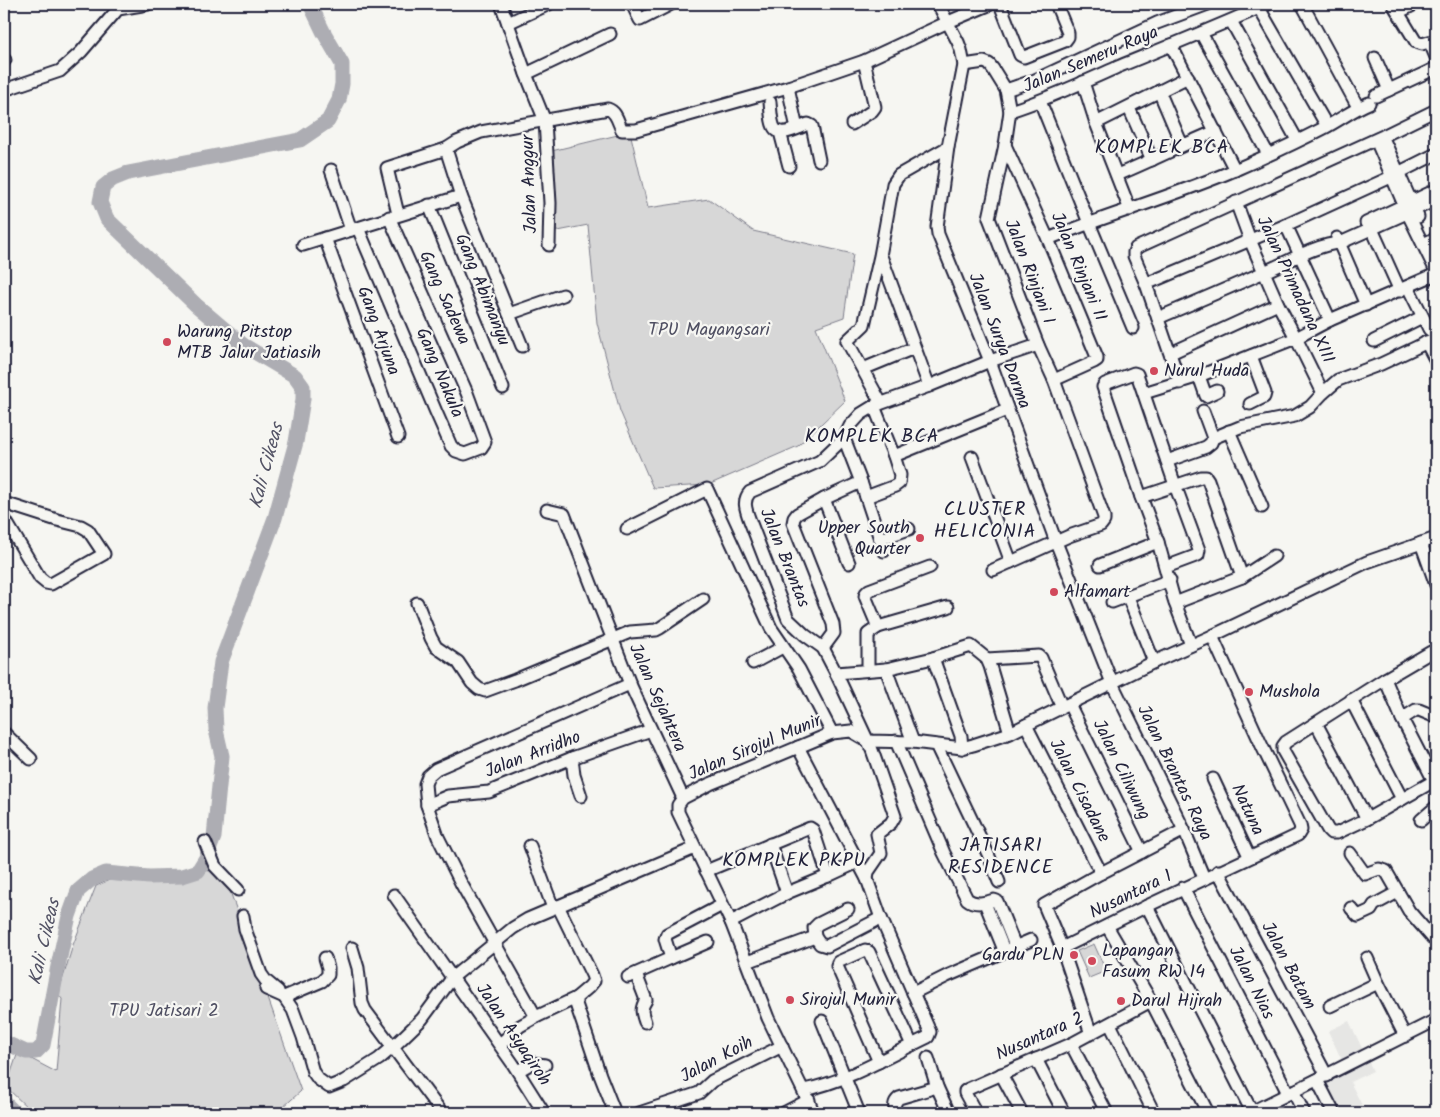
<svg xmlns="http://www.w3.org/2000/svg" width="1440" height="1117" viewBox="0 0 1440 1117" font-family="Kalam,sans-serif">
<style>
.built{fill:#e6e6e4}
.green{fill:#d7d7d7;stroke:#7c7c89}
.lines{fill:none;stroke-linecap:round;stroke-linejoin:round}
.river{stroke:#adadb3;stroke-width:15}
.minor-casing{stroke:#22223b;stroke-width:15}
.minor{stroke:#f6f6f2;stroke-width:11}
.poi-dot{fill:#d1495b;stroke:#f6f6f2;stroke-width:2}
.labels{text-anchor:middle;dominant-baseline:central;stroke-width:4.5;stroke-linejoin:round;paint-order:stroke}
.street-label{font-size:18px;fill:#22223b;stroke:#f6f6f2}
.park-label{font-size:18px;fill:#4f4f62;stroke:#f6f6f2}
.poi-label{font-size:18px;fill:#22223b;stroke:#f6f6f2;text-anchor:start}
.neighbourhood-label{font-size:19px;letter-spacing:1px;fill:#22223b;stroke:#f6f6f2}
.water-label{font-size:19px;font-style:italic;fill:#535365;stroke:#f6f6f2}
</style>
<rect width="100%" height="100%" fill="#f6f6f2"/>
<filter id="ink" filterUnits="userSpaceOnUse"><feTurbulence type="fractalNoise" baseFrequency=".02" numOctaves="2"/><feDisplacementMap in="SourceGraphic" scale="10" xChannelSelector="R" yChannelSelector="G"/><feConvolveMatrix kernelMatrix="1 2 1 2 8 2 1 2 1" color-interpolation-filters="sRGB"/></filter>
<g filter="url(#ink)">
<!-- built -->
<path class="built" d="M1349,1021l24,50 -23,11 16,31h-34l-14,-29 8,-4 8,-1 14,-6 -20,-42z"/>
<!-- green -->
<g class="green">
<path d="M630,132l18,76 61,-9 44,32 100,23 -9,63 -28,10 29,74 -47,45 -90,39 -55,3 -33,-77 -23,-88 -9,-98 -35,7 -3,-24 -11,-54z"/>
<path d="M221,866l80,225 -20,18 -11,4h-237l-27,-26 12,-35 38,20 6,-73 -4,-5 15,-49 23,-59 20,-9 63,5z"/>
<path d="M1094,944l12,27 -17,7 -12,-27z"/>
</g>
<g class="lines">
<!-- river -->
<g class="river">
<path d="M4,1042l22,10h10l7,-7 15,-79 11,-50 9,-25 14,-12 14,-6 43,4 33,-1 16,-5 8,-13 8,-21 8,-81 -6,-26 -1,-22 6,-46 54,-144 21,-76 7,-43v-12l-8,-11 -52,-31 -47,-40 -89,-86 -7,-17 3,-15 10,-8 15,-6 172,-33 28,-19 11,-21 3,-16v-20l-19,-33 -13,-27"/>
<path d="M4,1102l11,11"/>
</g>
<defs>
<g id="minor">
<path d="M501,4l25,70 19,47 5,82 -1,42"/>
<path d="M632,4l8,16 31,-16"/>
<path d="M938,4l20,38 3,8 3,15 -16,82 -11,80 1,7 52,127 66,181 56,141 72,147 20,48"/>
<path d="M1000,4l20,51 4,2 41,-16 3,-4v-4l-12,-29"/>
<path d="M1302,4l56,103"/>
<path d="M1393,4l23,38 6,2 14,-4"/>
<path d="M1259,8l68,118"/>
<path d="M1399,12l16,-8"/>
<path d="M1231,21l66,119"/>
<path d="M508,23l41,-19"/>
<path d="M1201,33l67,121"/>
<path d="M1430,43l6,14"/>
<path d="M1171,45l64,125"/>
<path d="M1375,58l14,32"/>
<path d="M4,61l1,-1"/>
<path d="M964,65l20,-3 5,2 4,5 13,21 4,21 -5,34 -16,73 49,127 16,35 50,137v4l-3,4 -32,11 -76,34"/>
<path d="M526,74l84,-40"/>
<path d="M1083,82l13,41 34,87"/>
<path d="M788,87l8,37 5,3 7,-3 4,2 7,34"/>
<path d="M4,90l56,-19 21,-19 37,-43 30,-5"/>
<path d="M1006,90l29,-10 122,-57 51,-19"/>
<path d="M1159,91l23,54"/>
<path d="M1376,96l60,-28"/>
<path d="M1040,101l49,122 44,105"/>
<path d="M770,102c2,25 1,38 31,25"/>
<path d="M1129,108l23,52"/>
<path d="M1010,111c38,-12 74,-29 110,-45 49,-20 99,-40 148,-62"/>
<path d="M1096,123l92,-46"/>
<path d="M852,124l20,-13 3,-4 -11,-46"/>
<path d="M780,132l9,34"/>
<path d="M1383,138l35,79"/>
<path d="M1376,140l32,74 28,57"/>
<path d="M1005,145l43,94 49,118v3l-3,2 -40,18"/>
<path d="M446,149l15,47 61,150"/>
<path d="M331,170l20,60"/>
<path d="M1398,173l38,-19"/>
<path d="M1117,175c34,-14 65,-30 99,-44"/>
<path d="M1236,202l14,38 28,64 18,34 27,55"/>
<path d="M429,205l74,183"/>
<path d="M398,214l-11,-46 59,-19 11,-7 24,-10 127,-23c9,3 10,14 14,21h14l152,-43 76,-26 84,-39 43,-18"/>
<path d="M1366,223l70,-33"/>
<path d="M1286,225l44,95"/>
<path d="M358,228l78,184 15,34 5,5 9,3 16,-6 4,-6 -18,-49 -78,-176"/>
<path d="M1372,229l28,62"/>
<path d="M325,238l73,199"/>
<path d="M1337,238l29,67"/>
<path d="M1048,239c62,-25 127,-43 189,-70 30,-13 60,-27 89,-42 15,-8 28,-18 43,-24"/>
<path d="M1423,244l13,-6"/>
<path d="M303,245l158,-49"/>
<path d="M881,256l48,130"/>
<path d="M1146,284l140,-59 105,-48"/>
<path d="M1408,287l21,42 1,1 6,-2"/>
<path d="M509,314l54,-19"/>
<path d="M1158,318c35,-15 71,-30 106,-46 22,-9 53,-28 76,-29l96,-43"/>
<path d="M1374,341l48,-24"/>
<path d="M1426,342l10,19"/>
<path d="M1171,353l107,-49"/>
<path d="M863,369l51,-21"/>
<path d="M1199,376l7,20 11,-5"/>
<path d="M1180,383l-34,-99 -12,-28v-4l2,-4 247,-112 53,-26"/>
<path d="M1144,393l55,-17 97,-38 34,-18 106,-46"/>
<path d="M881,403l-34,-62 17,-16 16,-69 13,-72 6,-9 49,-28"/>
<path d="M1250,404l14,-7 1,-4 -14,-37"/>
<path d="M1229,431l33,76"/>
<path d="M844,438l17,44 23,69"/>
<path d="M1213,438l27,-11 55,-11 15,-9 13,-14 15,-13 43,-16 55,-26"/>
<path d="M894,456l113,-46"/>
<path d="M972,457l39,105"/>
<path d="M1167,461l39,-14 5,-4 2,-5 -10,-27"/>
<path d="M866,497l29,-11 4,-3 1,-8 -6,-19 -20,-50"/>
<path d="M1141,497l60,-20h5l2,3 34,97"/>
<path d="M824,499l25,64"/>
<path d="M4,503l53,17 24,6 7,4 16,24 -53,30 -5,-1 -6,-5 -36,-60"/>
<path d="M547,510l17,4 66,170 53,114"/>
<path d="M627,529l80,-40 64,139 28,41 33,64"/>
<path d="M880,539l29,-10"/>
<path d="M1421,543l15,42"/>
<path d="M1100,565l58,-23"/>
<path d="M1166,567l32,-12 1,-5 -24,-65 -38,-111 -3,-1 -29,11 -2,3 38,110 17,45 17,61 16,42"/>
<path d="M1128,597l26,65"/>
<path d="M1112,602l58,-22"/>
<path d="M417,603l14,35 5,9 22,15 14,21 7,6 6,2 30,-11 115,-48 26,-2 4,-2 43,-29"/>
<path d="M1175,603l67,-26 32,-21"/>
<path d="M878,627l70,-20"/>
<path d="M823,648l11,-15 -1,-9 -40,-101 1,-5 3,-4 27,-15 37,-17"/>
<path d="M933,658l28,78 1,12"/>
<path d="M987,659l52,-3 2,2 21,49"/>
<path d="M753,663l30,-16"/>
<path d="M868,669v-35l10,-7 -13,-31 1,-3 3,-3 61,-23"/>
<path d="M886,669l27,73"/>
<path d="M836,673l50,-4 47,-11 38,-12 16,13 3,7 20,67"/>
<path d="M1385,679l17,40 32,62 -67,38 -30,14h-6l-3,-3 -45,-79v-5l3,-4z"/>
<path d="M1385,679l46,-27"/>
<path d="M1351,700l51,99"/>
<path d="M1069,704l73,148"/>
<path d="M1402,719l14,-9h3l17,7"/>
<path d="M1316,723l51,96"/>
<path d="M1026,725l75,148"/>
<path d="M4,733l27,26"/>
<path d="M896,741l48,112 23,46c7,6 19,4 27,1l3,1 18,45"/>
<path d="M936,745l52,109 11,28"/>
<path d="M798,747l69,132 14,39 49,114 -2,5c-40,19 -80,44 -124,53"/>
<path d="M572,758l2,17 7,21"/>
<path d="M1213,779l36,77"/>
<path d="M427,805l21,-9 41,-4 83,-34 79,-28"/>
<path d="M1421,820l15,-13"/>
<path d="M205,842l10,24 23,24"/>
<path d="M770,844l17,49"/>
<path d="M530,846l23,62"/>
<path d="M1350,853l15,21 14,-5 7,2 23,40 27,31"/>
<path d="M706,871l104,-43 3,2 15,46"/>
<path d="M1218,871l109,205"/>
<path d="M867,879l1,-7 13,-19 -4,-19 14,-11 4,-7 -23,-66 -36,-77 -13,-25 -18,-13 -17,-16 -38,-98c-4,-11 -8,-20 0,-29l70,-31 24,-23 6,-12 11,-12 13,-8 55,-20 61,-25 48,-16"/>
<path d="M1183,888l105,205"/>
<path d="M394,895l119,169 31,49"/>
<path d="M985,903l19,47"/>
<path d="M558,906l34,69 2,6 -5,6 -13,11v6l24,71 15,38"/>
<path d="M1147,906l105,206"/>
<path d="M1351,908l7,8 13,-6 3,-5 24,-13"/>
<path d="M243,916l2,13 16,45 5,7 12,10"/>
<path d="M731,922l56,-29 41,-17 30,-14"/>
<path d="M1107,926l44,75 57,112"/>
<path d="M815,937l-1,-9 4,-4 30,-15"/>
<path d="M352,948l6,20 4,35 3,7 77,103"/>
<path d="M1062,948l85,-42 151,-71 3,-5 -1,-5 -39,-81 -49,-108"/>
<path d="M671,958l37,-16"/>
<path d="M1367,958l11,25 27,53"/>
<path d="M747,962l68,-25 5,7 7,2 54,-28"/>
<path d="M636,974l10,26c-6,9 -4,13 -1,22"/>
<path d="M628,977l43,-19 -6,-19 2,-5 55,-29"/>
<path d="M266,989l18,8 9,13 10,27 10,35 5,7 11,8 15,-6 35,-22 14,-12 29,-28 31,-42 60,-49 15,-9 167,-71"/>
<path d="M913,993l34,-17 84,-36"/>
<path d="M284,997l38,-16 6,-6v-7l-3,-10"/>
<path d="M1330,1006l48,-23"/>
<path d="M536,1017l-75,-134 -23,-46 -11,-32 -2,-21 3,-8 8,-7 194,-85"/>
<path d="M822,1021l37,92"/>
<path d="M1110,1024l44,89"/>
<path d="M1091,1034l-29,-86 -18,-43 57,-32 83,-43"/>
<path d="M500,1044l20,-18 16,-9 40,-19"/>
<path d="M1071,1044l36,69"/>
<path d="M928,1058l9,29 12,26"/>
<path d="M1036,1059l28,54"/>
<path d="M879,1062l-42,-96 1,-4 27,-12 4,2 43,93"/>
<path d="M518,1071l14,-8 13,2"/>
<path d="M1001,1074l21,39"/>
<path d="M1317,1080l17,33"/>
<path d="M1293,1091l11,22"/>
<path d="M639,1113l60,-20 13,-12 70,-35"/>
<path d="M784,1113l25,-13"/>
<path d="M814,1113l-46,-95 -37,-96 -53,-110v-7l5,-7 27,-14 122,-51 19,-2 17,10 45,1 49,6 11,-3 37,-12 16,-8 128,-63 58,-26 155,-74 69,-24"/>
<path d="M897,1113c-3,-6 -4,-10 2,-15l38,-11"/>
<path d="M976,1113l-11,-20v-2l3,-2 103,-45 80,-43"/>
<path d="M1249,1113c63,-30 125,-62 187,-93"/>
</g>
</defs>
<!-- minor casing -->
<use href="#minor" class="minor-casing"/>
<!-- minor -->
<use href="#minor" class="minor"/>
</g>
</g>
<!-- markers -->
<g class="poi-dot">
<circle cx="167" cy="342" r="5"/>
<circle cx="1154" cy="371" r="5"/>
<circle cx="920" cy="538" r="5"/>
<circle cx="1054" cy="592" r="5"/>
<circle cx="1249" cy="692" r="5"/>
<circle cx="1074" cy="955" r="5"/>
<circle cx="1092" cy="961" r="5"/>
<circle cx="790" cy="1000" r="5"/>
<circle cx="1121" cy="1001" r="5"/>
</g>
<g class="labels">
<!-- street labels -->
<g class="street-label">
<text transform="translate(1091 60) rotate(-23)">Jalan Semeru Raya</text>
<text transform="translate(530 184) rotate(-92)">Jalan Anggur</text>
<text transform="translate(1078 267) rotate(67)">Jalan Rinjani II</text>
<text transform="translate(1029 272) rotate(69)">Jalan Rinjani I</text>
<text transform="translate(482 290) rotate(68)">Gang Abimanyu</text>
<text transform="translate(1295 290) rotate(65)">Jalan Primadana XIII</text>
<text transform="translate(444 298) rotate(66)">Gang Sadewa</text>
<text transform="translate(378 331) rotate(70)">Gang Arjuna</text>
<text transform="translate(999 341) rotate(69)">Jalan Surya Darma</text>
<text transform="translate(439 373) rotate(67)">Gang Nakula</text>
<text transform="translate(784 558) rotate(68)">Jalan Brantas</text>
<text transform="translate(657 698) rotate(66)">Jalan Sejahtera</text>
<text transform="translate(755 748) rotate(-23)">Jalan Sirojul Munir</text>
<text transform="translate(533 755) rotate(-21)">Jalan Arridho</text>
<text transform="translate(1121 770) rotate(64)">Jalan Ciliwung</text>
<text transform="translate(1174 773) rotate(64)">Jalan Brantas Raya</text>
<text transform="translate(1079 791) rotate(63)">Jalan Cisadane</text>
<text transform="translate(1247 810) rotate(65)">Natuna</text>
<text transform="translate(1131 895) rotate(-26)">Nusantara 1</text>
<text transform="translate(1288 966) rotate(62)">Jalan Batam</text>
<text transform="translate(1251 983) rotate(63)">Jalan Nias</text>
<text transform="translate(513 1035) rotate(56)">Jalan Asyaqiroh</text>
<text transform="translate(1040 1037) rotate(-24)">Nusantara 2</text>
<text transform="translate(717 1060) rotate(-28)">Jalan Koih</text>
</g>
<!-- park labels -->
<g class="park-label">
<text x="709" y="330">TPU Mayangsari</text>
<text x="164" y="1011">TPU Jatisari 2</text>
</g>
<!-- poi labels -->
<g class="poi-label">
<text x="177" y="332">Warung Pitstop<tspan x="177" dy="21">MTB Jalur Jatiasih</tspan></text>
<text x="1164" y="371">Nurul Huda</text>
<text x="910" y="528" text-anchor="end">Upper South<tspan x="910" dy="21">Quarter</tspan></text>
<text x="1064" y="592">Alfamart</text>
<text x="1259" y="692">Mushola</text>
<text x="1102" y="951">Lapangan<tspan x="1102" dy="21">Fasum RW 14</tspan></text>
<text x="1064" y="955" text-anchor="end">Gardu PLN</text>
<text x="800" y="1000">Sirojul Munir</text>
<text x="1131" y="1001">Darul Hijrah</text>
</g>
<!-- neighbourhood labels -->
<g class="neighbourhood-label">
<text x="1162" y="148">KOMPLEK BCA</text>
<text x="872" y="437">KOMPLEK BCA</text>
<text x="985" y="510">CLUSTER<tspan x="985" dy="22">HELICONIA</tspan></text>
<text x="1001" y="846">JATISARI<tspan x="1001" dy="22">RESIDENCE</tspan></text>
<text x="794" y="861">KOMPLEK PKPU</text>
</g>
<!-- water labels -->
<g class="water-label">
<text transform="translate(267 466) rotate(-75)">Kali Cikeas</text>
<text transform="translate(45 942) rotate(-77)">Kali Cikeas</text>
</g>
</g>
<!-- margin -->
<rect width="1440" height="1117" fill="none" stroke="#f6f6f2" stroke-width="20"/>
<rect x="10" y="10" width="1420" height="1097" fill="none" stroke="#22223b" stroke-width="2" filter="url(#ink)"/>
</svg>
